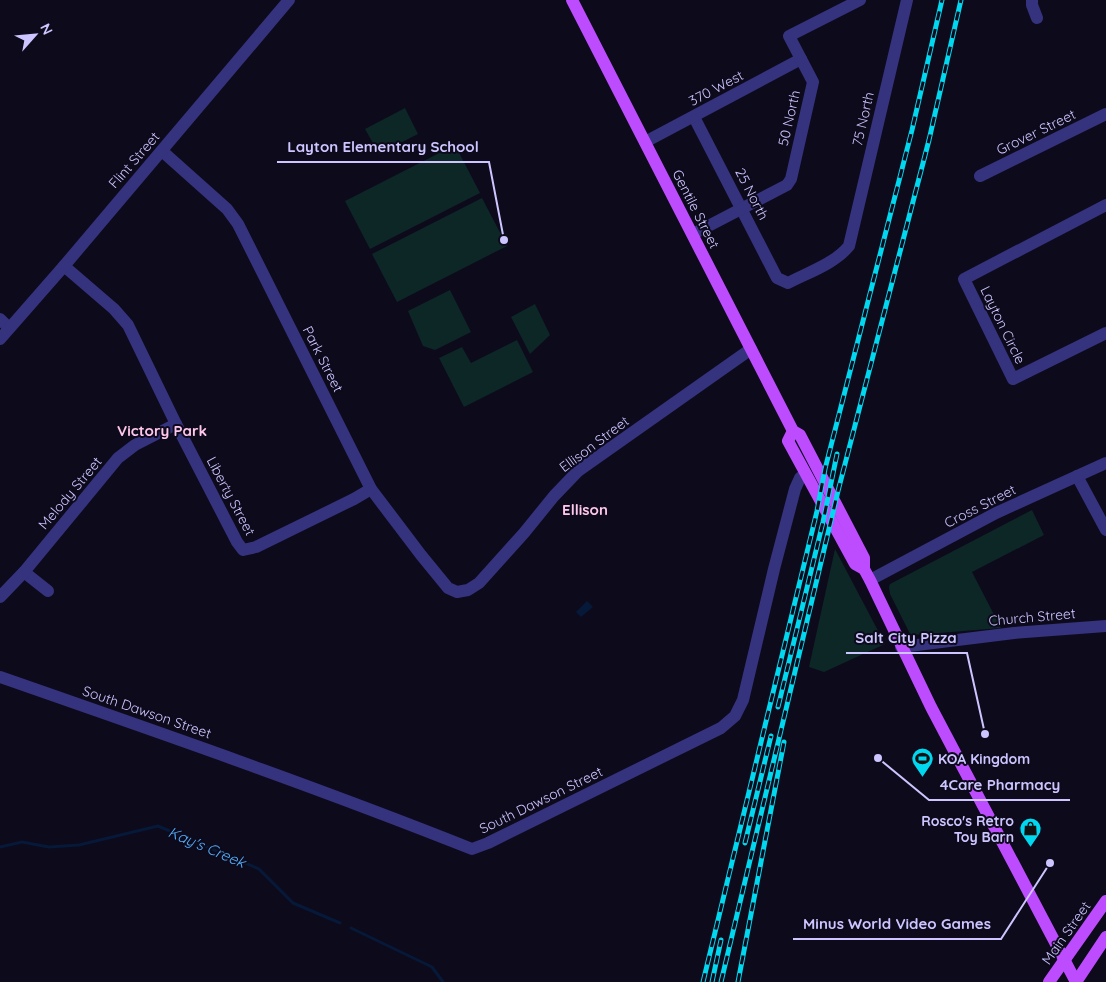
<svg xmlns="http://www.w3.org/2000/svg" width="1106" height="982" viewBox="0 0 1106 982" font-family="Quicksand,sans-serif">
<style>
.green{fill:#0d2626}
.water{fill:#061939}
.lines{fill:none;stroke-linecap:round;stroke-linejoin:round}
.stream{stroke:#061939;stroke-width:3}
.minor{stroke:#35327e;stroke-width:12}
.major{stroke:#bd4cff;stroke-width:12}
.rail-casing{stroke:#00d8f0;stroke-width:5}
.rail{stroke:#0d0a1c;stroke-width:3;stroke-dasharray:9;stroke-linecap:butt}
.labels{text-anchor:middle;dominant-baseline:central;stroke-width:4;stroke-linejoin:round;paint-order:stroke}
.street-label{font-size:14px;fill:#ccc5ff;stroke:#0d0a1c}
.poi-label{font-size:14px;font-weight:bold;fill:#ccc5ff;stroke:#0d0a1c;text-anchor:start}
.neighbourhood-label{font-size:15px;font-weight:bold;fill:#ffc7eb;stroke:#0d0a1c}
.water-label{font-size:15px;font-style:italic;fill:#53afff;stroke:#0d0a1c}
.leader{fill:none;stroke:#ccc5ff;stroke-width:2}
.callout-dot{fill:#ccc5ff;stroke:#0d0a1c;stroke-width:2}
.callout-label{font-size:15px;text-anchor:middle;font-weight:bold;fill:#ccc5ff;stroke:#0d0a1c;stroke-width:4;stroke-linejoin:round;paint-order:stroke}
</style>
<rect width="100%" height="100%" fill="#0d0a1c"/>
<!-- green -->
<g class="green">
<path d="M405,108l13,26 -39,20 -14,-25z"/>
<path d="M455,145l25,48 -110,56 -25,-48z"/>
<path d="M482,198l25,48 -110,56 -25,-48z"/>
<path d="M450,290l21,42 -36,18 -12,-4 -15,-35z"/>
<path d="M535,304l15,31 -20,19 -19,-37z"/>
<path d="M517,340l16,32 -69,35 -25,-49 23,-11 9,16z"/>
<path d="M1032,510l12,25 -72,37 29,56 -87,7 -4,-1 -20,-40 -1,-7 1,-3z"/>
<path d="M835,549l50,95 -61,28 -15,-5z"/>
</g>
<!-- water -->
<path class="water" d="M587,601l6,6 -12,10 -5,-5z"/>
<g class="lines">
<!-- stream -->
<g class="stream">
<path d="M0,847l22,-5 27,5 30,-2 79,-19 101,43 34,34 47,20"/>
<path d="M351,928l81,39 11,15"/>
</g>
<!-- minor -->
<g class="minor">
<path d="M1032,0v5l5,13"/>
<path d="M694,117l83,161 11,5c21,-11 46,-19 61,-37l58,-246"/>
<path d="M645,142l156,-83"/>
<path d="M162,151l65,58 11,15 133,265 50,66 27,33 9,4 11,-2 11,-7 45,-50 30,-37 24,-25 173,-122"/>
<path d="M980,176l126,-62"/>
<path d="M1106,205l-142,74 49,100 93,-46"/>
<path d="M693,234l94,-49 4,-6 22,-97 -24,-46 71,-36"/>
<path d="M64,266l50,43 14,16 48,99 61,118 6,8 13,-3 98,-48 17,-10"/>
<path d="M0,319l9,9"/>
<path d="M0,339l64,-73 225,-266"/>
<path d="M1077,476l29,54"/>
<path d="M24,572l24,19"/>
<path d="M870,580l126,-67 110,-50"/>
<path d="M0,597l24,-25 94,-114 17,-13 41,-21"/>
<path d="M901,647l113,-14 92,-7"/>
<path d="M0,677c158,55 316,110 472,172l16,-6 233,-115 14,-12 8,-16 31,-131 21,-80 5,-11 5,-4"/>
</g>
<!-- major -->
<g class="major">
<path d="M572,0l221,431 7,4 64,123v11"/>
<path d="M793,431l-5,10 67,123 9,5 6,11 61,127 145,275"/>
<path d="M1049,982l57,-81"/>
<path d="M1076,982l30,-45"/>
</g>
<defs>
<g id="rail">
<path d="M778,707l45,-185 14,-68"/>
<path d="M745,843l26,-107"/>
<path d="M703,982l114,-471 8,-42 87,-339 30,-130"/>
<path d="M712,982l9,-42"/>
<path d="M721,982l117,-491 91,-351 32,-140"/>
<path d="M738,982l46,-240"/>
</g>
</defs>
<!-- rail casing -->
<use href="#rail" class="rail-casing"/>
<!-- rail -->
<use href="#rail" class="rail"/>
</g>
<!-- icons -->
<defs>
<symbol id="stadium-pin" viewBox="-11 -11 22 30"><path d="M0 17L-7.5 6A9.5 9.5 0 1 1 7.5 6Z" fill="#00d8f0" stroke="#0d0a1c"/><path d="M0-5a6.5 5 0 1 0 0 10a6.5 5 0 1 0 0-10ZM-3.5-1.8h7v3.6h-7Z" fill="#111"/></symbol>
<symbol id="shop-pin" viewBox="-11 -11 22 30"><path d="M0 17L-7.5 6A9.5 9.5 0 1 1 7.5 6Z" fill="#00d8f0" stroke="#0d0a1c"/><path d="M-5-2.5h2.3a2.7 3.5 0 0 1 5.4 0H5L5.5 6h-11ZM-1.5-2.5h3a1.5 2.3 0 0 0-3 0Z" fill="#111"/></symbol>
</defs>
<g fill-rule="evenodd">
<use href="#stadium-pin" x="910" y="746" width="25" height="34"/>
<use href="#shop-pin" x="1018" y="816" width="25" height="34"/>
</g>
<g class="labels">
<!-- street labels -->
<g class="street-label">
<text transform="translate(716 88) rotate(-28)">370 West</text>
<text transform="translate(789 118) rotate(-77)">50 North</text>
<text transform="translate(863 119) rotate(-77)">75 North</text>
<text transform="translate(1036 132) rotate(-26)">Grover Street</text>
<text transform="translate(134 160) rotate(-49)">Flint Street</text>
<text transform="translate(752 194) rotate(63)">25 North</text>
<text transform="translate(696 209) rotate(63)">Gentile Street</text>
<text transform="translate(1003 325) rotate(64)">Layton Circle</text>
<text transform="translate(323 359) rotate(63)">Park Street</text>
<text transform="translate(594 444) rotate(-37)">Ellison Street</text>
<text transform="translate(70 493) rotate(-50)">Melody Street</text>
<text transform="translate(231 496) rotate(62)">Liberty Street</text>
<text transform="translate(980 506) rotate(-27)">Cross Street</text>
<text transform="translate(1032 617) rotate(-5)">Church Street</text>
<text transform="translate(147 712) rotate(19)">South Dawson Street</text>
<text transform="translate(541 800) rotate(-26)">South Dawson Street</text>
<text transform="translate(1066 933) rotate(-55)">Main Street</text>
</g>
<!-- poi labels -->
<g class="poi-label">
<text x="938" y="759">KOA Kingdom</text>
<text x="1014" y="821" text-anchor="end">Rosco's Retro<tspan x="1014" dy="16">Toy Barn</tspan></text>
</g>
<!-- neighbourhood labels -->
<g class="neighbourhood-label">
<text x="162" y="430">Victory Park</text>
<text x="585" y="509">Ellison</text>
</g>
<!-- water labels -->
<g class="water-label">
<text transform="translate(207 847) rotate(23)">Kay's Creek</text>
</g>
</g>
<!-- callouts -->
<path class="leader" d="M504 240L489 162H277M985 734L967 653H846M878 758L929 800H1070M1050 863L1001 939H793"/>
<g class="callout-dot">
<circle cx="504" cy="240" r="5"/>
<circle cx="985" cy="734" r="5"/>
<circle cx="878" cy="758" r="5"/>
<circle cx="1050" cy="863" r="5"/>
</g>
<g class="callout-label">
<text x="383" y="152">Layton Elementary School</text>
<text x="906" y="643">Salt City Pizza</text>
<text x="1000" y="790">4Care Pharmacy</text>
<text x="897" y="929">Minus World Video Games</text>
</g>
<!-- north arrow -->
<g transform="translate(35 35) rotate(63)" stroke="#0d0a1c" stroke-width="4" paint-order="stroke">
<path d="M0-4L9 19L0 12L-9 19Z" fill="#ccc5ff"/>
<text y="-8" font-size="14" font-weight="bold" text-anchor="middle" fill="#ccc5ff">N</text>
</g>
</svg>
